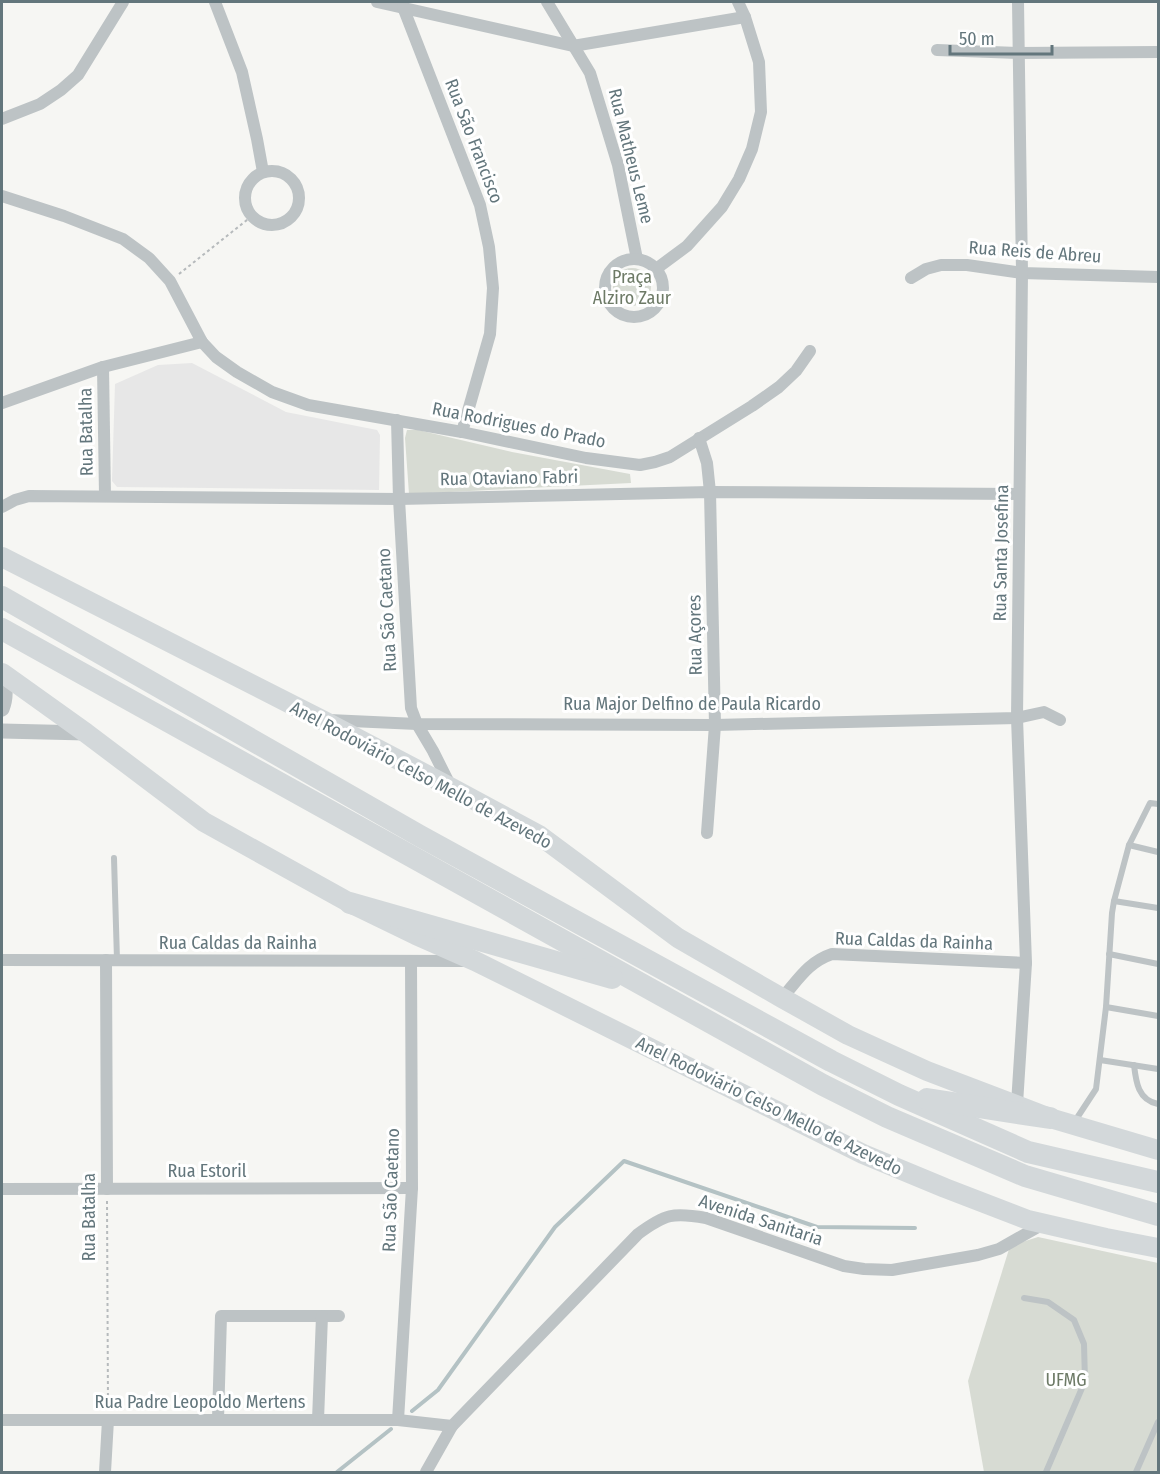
<svg xmlns="http://www.w3.org/2000/svg" width="1160" height="1474" viewBox="0 0 1160 1474" font-family="'Fira Sans Condensed',sans-serif">
<style>
.built{fill:#e7e7e7}
.green{fill:#d7dbd3}
.lines{fill:none;stroke-linecap:round;stroke-linejoin:round}
.stream{stroke:#b4c2c4;stroke-width:4}
.path{stroke:#b6babc;stroke-width:2;stroke-dasharray:3 3;stroke-linecap:butt}
.service{stroke:#bdc3c5;stroke-width:6}
.minor{stroke:#bdc3c5;stroke-width:12}
.tertiary{stroke:#bdc3c5;stroke-width:15}
.primary{stroke:#d3d8da;stroke-width:20}
.motorway{stroke:#d3d8da;stroke-width:22}
.labels{text-anchor:middle;dominant-baseline:central;stroke-width:6;stroke-linejoin:round;paint-order:stroke}
.street-label{font-size:18px;fill:#63767c;stroke:#fff}
.park-label{font-size:18px;fill:#6d7a66;stroke:#fff}
</style>
<rect width="100%" height="100%" fill="#f6f6f3"/>
<!-- built -->
<path class="built" d="M192,363l94,49 91,18 3,5 -1,55 -262,-3 -5,-6 3,-97 43,-19z"/>
<!-- green -->
<g class="green">
<circle cx="632" cy="287" r="19"/>
<path d="M407,430h11l94,22 118,22 1,9 -222,11 -4,-56z"/>
<path d="M1038,1237l120,26v209h-174l-16,-91 42,-135z"/>
</g>
<g class="lines">
<!-- stream -->
<g class="stream">
<path d="M412,1411l26,-21 117,-163 69,-66 193,66 98,1"/>
<path d="M337,1472l54,-43"/>
</g>
<!-- path -->
<g class="path">
<path d="M179,274l73,-58"/>
<path d="M107,1201l1,207"/>
</g>
<!-- service -->
<g class="service">
<path d="M1129,845l21,-42 8,1"/>
<path d="M114,858l3,102"/>
<path d="M1114,901l15,-56 29,7"/>
<path d="M1109,954l49,10"/>
<path d="M1106,1007l52,9"/>
<path d="M1100,1060l58,9"/>
<path d="M1134,1065c2,17 4,35 24,39"/>
<path d="M1075,1121l21,-32 10,-82 6,-94 2,-12 44,7"/>
<path d="M1024,1298l24,4 26,18 10,24 1,37 -39,91"/>
<path d="M1136,1472l22,-50"/>
</g>
<!-- minor -->
<g class="minor">
<path d="M215,2l27,70 15,67 6,33"/>
<path d="M377,2l196,44 172,-29"/>
<path d="M547,2l43,71 28,92 19,94"/>
<path d="M403,7l77,198 9,42 4,41 -3,46 -28,98"/>
<path d="M937,50l81,3 140,-1"/>
<path d="M2,119l38,-15 21,-14 17,-15 45,-73"/>
<circle cx="272" cy="198" r="27"/>
<path d="M2,196l62,20 59,23 26,19 21,23 32,61 14,15 21,15 35,20 36,13 154,27 124,26 54,7 15,-3 15,-5 82,-51 27,-19 17,-16 14,-20"/>
<circle cx="634" cy="288" r="29"/>
<path d="M656,269l31,-23 35,-39 17,-28 13,-30 9,-37 -2,-50 -14,-45 -7,-15"/>
<path d="M911,278l15,-9 15,-4h26l55,8 136,4"/>
<path d="M103,367l2,129"/>
<path d="M2,403l101,-36 99,-25"/>
<path d="M397,420l2,79 12,209 6,16 16,27 18,36"/>
<path d="M699,438l8,25 3,29 5,233 -8,108"/>
<path d="M2,507l13,-7 14,-4 370,3 311,-7 309,2"/>
<path d="M329,720l88,4 298,1 302,-7 27,-6 16,8"/>
<path d="M2,960l463,1"/>
<path d="M106,960l1,229"/>
<path d="M782,998c16,-18 26,-36 50,-44l194,9"/>
<path d="M1017,1104l9,-141 -9,-245 5,-445 -4,-271"/>
<path d="M2,1189l410,-1"/>
<path d="M218,1419l3,-103h118"/>
<path d="M2,1420h396l54,6 186,-192c27,-20 35,-22 68,-16l138,48 20,3 28,1 86,-15 21,-6 46,-26"/>
<path d="M318,1420l4,-104"/>
<path d="M398,1420l14,-232 -1,-227"/>
<path d="M105,1472l3,-52"/>
<path d="M426,1472l26,-46"/>
</g>
<!-- tertiary -->
<g class="tertiary">
<path d="M2,709c5,-12 3,-22 1,-35"/>
<path d="M2,731l84,2"/>
</g>
<!-- primary -->
<g class="primary">
<path d="M2,557l320,163 130,68 87,47 139,103 104,60 66,37 79,36 123,47 108,32"/>
<path d="M2,673l84,60 118,89 146,81 66,32 59,26 388,193 82,34 83,32 78,18 52,10"/>
</g>
<!-- motorway -->
<g class="motorway">
<path d="M2,597l418,239 411,225 68,34 129,57 130,30"/>
<path d="M2,629l821,456 64,32 138,59 133,39"/>
<path d="M350,903l262,75"/>
<path d="M927,1099l123,19"/>
</g>
</g>
<g class="labels">
<!-- street labels -->
<g class="street-label">
<text transform="translate(474 141) rotate(69)">Rua São Francisco</text>
<text transform="translate(631 156) rotate(76)">Rua Matheus Leme</text>
<text transform="translate(1035 252) rotate(4)">Rua Reis de Abreu</text>
<text transform="translate(519 425) rotate(11)">Rua Rodrigues do Prado</text>
<text transform="translate(86 432) rotate(-91)">Rua Batalha</text>
<text transform="translate(509 478) rotate(-1)">Rua Otaviano Fabri</text>
<text transform="translate(1001 553) rotate(-89)">Rua Santa Josefina</text>
<text transform="translate(387 610) rotate(-93)">Rua São Caetano</text>
<text transform="translate(695 635) rotate(-91)">Rua Açores</text>
<text x="692" y="704">Rua Major Delfino de Paula Ricardo</text>
<text transform="translate(421 775) rotate(28)">Anel Rodoviário Celso Mello de Azevedo</text>
<text transform="translate(914 941) rotate(2)">Rua Caldas da Rainha</text>
<text x="238" y="943">Rua Caldas da Rainha</text>
<text transform="translate(769 1106) rotate(26)">Anel Rodoviário Celso Mello de Azevedo</text>
<text x="207" y="1171">Rua Estoril</text>
<text transform="translate(391 1190) rotate(-88)">Rua São Caetano</text>
<text transform="translate(89 1217) rotate(-90)">Rua Batalha</text>
<text transform="translate(761 1220) rotate(18)">Avenida Sanitaria</text>
<text x="200" y="1402">Rua Padre Leopoldo Mertens</text>
</g>
<!-- park labels -->
<g class="park-label">
<text x="632" y="277">Praça<tspan x="632" dy="21">Alziro Zaur</tspan></text>
<text x="1066" y="1380">UFMG</text>
</g>
</g>
<!-- border -->
<rect width="1160" height="1474" fill="none" stroke="#63767c" stroke-width="6"/>
<!-- scale -->
<path d="M950 45v9h102v-9" fill="none" stroke="#63767c" stroke-width="3"/>
<text x="959" y="45" font-size="18" fill="#63767c" stroke="#ffffff" stroke-width="4.5" paint-order="stroke">50 m</text>
</svg>
